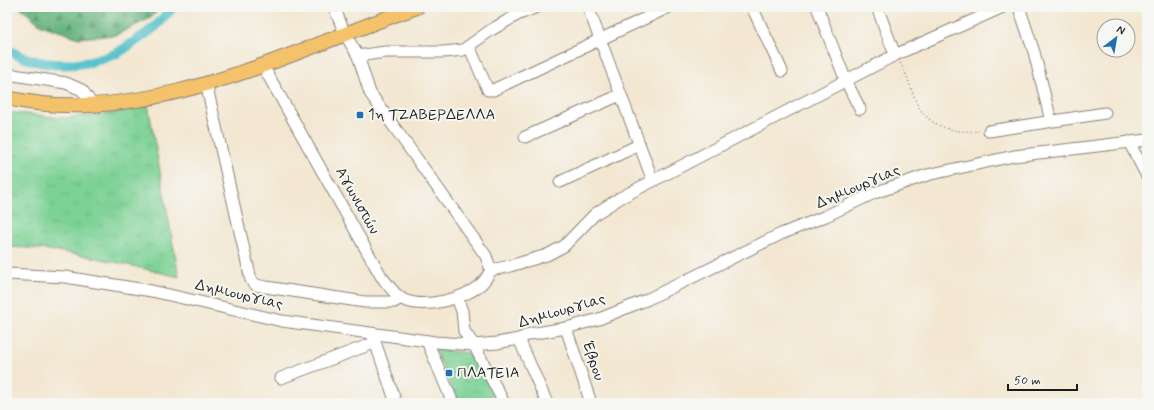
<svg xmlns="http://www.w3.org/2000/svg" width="1154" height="410" viewBox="0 0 1154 410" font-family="Mynerve,sans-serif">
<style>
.grass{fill:url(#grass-tufts);stroke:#4c7658}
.forest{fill:url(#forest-firs);stroke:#40684d}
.park{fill:url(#park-crowns);stroke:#4c7658}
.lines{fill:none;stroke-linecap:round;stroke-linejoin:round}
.canal{stroke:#53c1ca;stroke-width:10}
.minor-casing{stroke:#888276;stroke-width:13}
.major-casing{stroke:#888276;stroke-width:16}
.path{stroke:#888276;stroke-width:1.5;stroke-dasharray:1 3;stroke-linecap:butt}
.minor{stroke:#fff;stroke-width:11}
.major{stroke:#f4c26a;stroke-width:14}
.poi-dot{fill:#1f6fb2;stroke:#f6f6f2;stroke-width:1.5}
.labels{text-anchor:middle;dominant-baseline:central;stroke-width:4;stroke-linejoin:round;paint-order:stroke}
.poi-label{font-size:15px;fill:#1c1c1c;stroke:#f6f6f2;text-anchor:start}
.street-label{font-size:15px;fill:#1c1c1c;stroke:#f6f6f2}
</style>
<defs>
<pattern id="grass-tufts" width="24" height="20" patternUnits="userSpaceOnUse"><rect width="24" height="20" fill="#7cd194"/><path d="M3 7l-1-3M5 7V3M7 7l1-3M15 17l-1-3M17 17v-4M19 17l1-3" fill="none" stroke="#6bb37f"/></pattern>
<pattern id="forest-firs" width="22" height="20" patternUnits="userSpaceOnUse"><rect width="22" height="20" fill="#65b37e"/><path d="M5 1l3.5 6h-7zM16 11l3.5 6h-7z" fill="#529166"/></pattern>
<pattern id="park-crowns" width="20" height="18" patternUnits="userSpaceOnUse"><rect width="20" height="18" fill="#7cd194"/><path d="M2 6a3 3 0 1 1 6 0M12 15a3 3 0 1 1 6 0" fill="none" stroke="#6bb37f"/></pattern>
</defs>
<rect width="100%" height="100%" fill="#f6f6f2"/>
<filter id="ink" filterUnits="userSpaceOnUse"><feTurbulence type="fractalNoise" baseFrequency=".025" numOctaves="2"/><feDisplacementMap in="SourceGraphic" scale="8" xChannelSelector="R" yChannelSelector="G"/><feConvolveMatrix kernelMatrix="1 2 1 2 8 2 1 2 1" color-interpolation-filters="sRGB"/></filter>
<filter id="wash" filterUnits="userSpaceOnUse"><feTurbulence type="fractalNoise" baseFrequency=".012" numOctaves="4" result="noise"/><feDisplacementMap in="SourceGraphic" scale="16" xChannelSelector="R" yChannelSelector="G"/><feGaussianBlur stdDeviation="0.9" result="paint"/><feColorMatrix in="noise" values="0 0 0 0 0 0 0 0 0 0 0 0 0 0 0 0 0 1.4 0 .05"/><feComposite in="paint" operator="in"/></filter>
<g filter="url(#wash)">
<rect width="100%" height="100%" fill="#f3e7d1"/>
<!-- grass -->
<path class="grass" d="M148,105l31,172c-56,-13 -114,-29 -172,-30v-135l55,6 44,-4z"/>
<!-- forest -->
<path class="forest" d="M19,7h142l-10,11 -35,17 -37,3 -38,-13z"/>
<!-- park -->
<path class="park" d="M435,349l33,4 8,6 18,35 -16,9h-20z"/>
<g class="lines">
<!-- canal -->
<path class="canal" d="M7,49c32,20 76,20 110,4 13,-7 26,-17 38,-26 7,-6 12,-15 19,-20"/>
</g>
</g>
<g filter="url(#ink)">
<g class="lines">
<defs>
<g id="minor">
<path d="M588,7l65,174"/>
<path d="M752,7l30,64"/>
<path d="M817,7l29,74 14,28"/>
<path d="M877,7l18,48"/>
<path d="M1019,7l15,45 17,69"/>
<path d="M469,46l19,44h5l176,-83"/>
<path d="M358,56l27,-4h59l19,-2 28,-20 26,-15 20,-8"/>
<path d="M263,66l118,210c6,7 14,20 23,24 21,9 59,-1 76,-15 5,-4 8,-10 11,-15l-5,-14 -116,-163 -12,-37 -13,-22 -11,-27"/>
<path d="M7,74l59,9 16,7 10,14"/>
<path d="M206,83l45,197 5,5 10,2 99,15h29l7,-4"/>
<path d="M989,131l116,-18"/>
<path d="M525,137l95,-42"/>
<path d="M1129,142l18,34"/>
<path d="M560,182l79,-37"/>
<path d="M491,270l19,-4 37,-11 17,-9 31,-32 25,-16 275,-143 108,-48"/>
<path d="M7,274l58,3 87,14 130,30 37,5 116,16 39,3 23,-2 22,-4 11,-5 36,-6 33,-9 47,-19 135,-66 45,-18 48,-23 53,-18 87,-19 133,-16"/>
<path d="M457,298l5,13 2,20 10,14 30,58"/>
<path d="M566,328l25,75"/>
<path d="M373,336l23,67"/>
<path d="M519,339l28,64"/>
<path d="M427,341l26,62"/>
<path d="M281,378l93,-35"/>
</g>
<path id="major" d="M7,98c136,32 284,-47 410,-91"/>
</defs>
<!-- minor casing -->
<use href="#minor" class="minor-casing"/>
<!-- major casing -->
<use href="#major" class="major-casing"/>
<!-- path -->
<path class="path" d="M900,63c8,13 11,27 17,41 13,24 37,29 62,27"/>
<!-- minor -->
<use href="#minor" class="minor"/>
<!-- major -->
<use href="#major" class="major"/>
</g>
</g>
<!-- markers -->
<g class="poi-dot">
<rect x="356" y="111" width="8" height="8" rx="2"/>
<rect x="445" y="369" width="8" height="8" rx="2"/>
</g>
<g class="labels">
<!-- poi labels -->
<g class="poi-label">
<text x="368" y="115">1η ΤΖΑΒΕΡΔΕΛΛΑ</text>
<text x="457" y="373">ΠΛΑΤΕΙΑ</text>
</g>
<!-- street labels -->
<g class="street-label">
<text transform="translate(858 187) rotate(-23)">Δημιουργιας</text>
<text transform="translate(357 201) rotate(61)">Αγωνιστών</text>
<text transform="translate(239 295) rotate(13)">Δημιουργιας</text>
<text transform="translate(562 311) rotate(-16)">Δημιουργιας</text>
<text transform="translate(593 361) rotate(72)">Έβρου</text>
</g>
</g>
<!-- margin -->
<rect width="1154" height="410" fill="none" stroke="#f6f6f2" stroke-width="24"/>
<!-- north arrow -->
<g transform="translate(1116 38) rotate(31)"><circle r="19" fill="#f6f6f2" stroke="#9f9f9c"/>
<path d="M0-3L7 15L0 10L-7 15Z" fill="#1f6fb2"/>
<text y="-6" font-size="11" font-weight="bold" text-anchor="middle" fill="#1c1c1c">N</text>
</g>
<!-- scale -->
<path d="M1008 384v6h69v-6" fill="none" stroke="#1c1c1c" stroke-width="2"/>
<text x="1014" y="384" font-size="12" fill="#1c1c1c" stroke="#f6f6f2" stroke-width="3" paint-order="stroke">50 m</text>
</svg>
